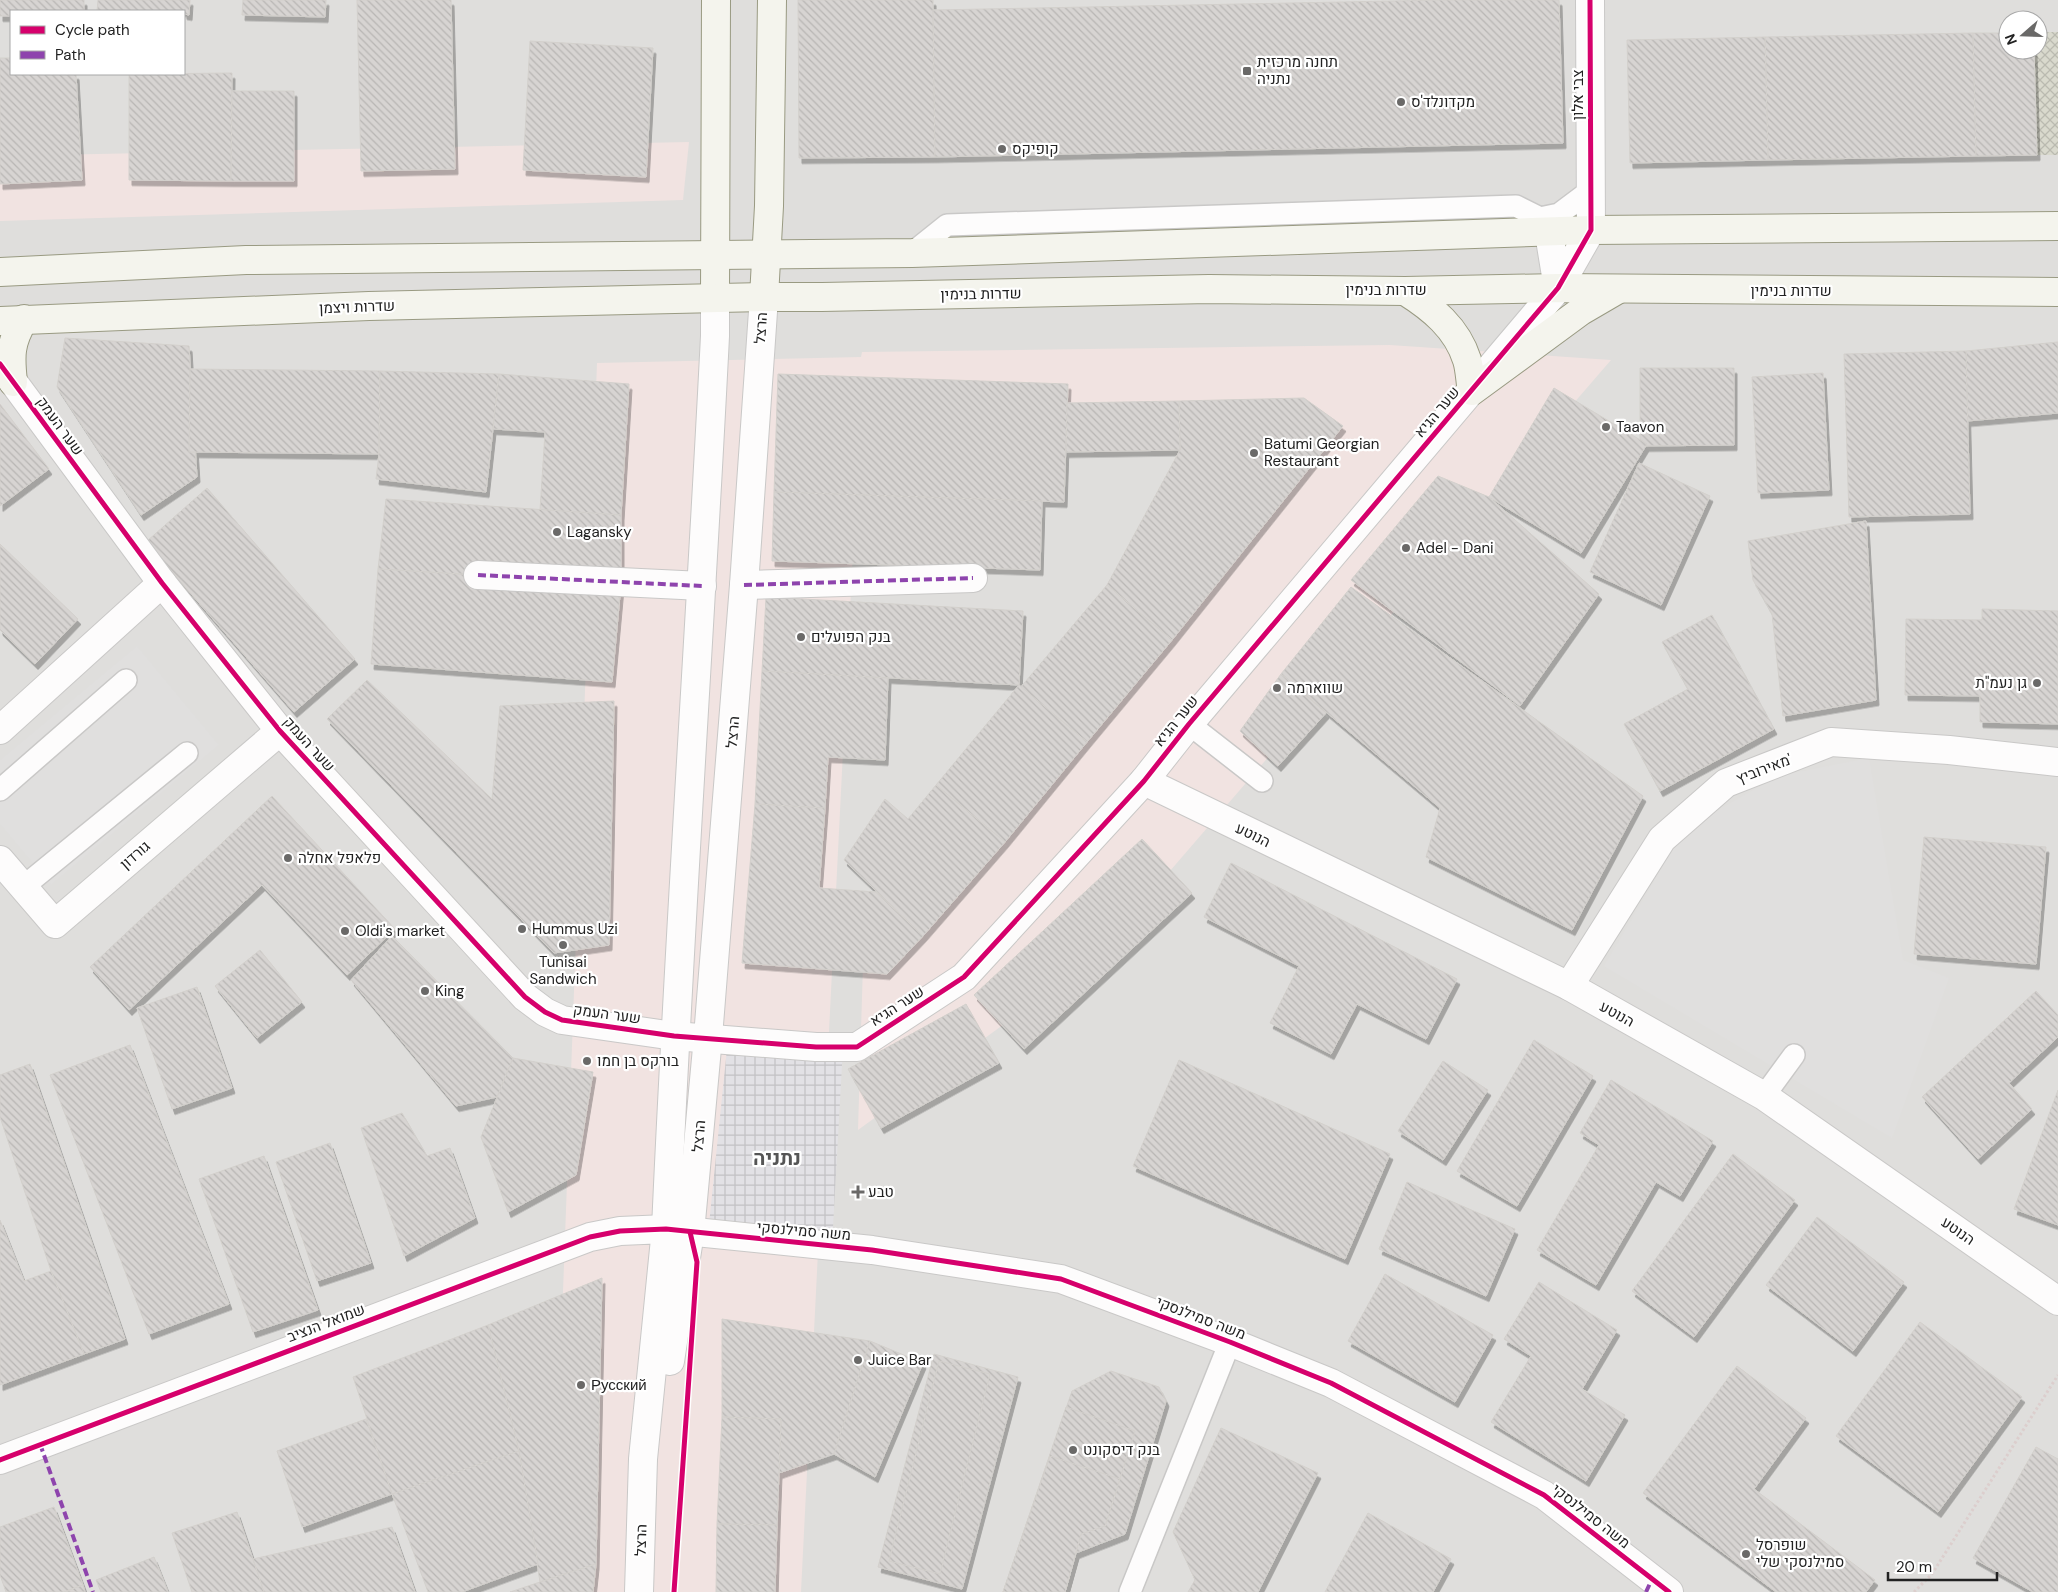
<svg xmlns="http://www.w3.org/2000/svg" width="2058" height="1592" viewBox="0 0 2058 1592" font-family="'DM Sans',Heebo,sans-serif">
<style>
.residential{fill:#dfdedc;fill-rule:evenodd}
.commercial{fill:#f1e3e1}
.construction{fill:url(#construction-cross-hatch)}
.parking{fill:#e0dfde}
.plaza{fill:url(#plaza-grid)}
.building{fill:url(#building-back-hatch);stroke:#d3d0cc;filter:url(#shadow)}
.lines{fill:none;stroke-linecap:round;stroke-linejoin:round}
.service-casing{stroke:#c9c8c7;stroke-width:24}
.pedestrian-casing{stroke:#c9c8c7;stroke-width:30}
.minor-casing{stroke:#c9c8c7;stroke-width:30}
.tertiary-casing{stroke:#c9c8c7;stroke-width:30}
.secondary-casing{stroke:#999a82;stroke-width:30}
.path{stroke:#dccecd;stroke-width:3;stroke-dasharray:2.5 2.5;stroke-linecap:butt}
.service{stroke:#fdfcfc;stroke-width:21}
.pedestrian{stroke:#fdfcfc;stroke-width:28}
.minor{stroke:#fdfcfc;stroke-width:28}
.tertiary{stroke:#fdfcfc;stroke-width:28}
.secondary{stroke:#f4f4ed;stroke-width:28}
.quiet{stroke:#8e44ad;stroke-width:4;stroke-dasharray:8 4;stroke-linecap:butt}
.cycleway-casing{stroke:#fff;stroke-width:8}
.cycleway{stroke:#d6006c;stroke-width:5}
.poi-dot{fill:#6a6968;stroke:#fff;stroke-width:2}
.labels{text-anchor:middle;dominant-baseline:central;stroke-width:4.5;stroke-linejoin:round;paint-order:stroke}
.poi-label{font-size:15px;fill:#222;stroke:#fff;text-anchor:start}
.street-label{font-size:15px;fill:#222;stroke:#fff}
.district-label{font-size:20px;font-weight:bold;fill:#555;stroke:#fff}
</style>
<defs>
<pattern id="construction-cross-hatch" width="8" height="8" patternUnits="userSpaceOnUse" patternTransform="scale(1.25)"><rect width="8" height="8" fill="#d9d9cd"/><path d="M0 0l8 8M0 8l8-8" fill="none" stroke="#babab0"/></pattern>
<pattern id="plaza-grid" width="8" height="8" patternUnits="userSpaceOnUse" patternTransform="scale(1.25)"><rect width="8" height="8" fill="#e2e1e5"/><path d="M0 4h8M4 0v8" fill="none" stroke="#c2c1c4"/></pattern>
<pattern id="building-back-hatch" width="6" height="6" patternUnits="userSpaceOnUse" patternTransform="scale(1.25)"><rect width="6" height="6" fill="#d7d4d2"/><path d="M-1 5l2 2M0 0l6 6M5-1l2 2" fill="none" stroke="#b8b6b4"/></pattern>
<filter id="shadow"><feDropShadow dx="3" dy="5.5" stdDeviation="0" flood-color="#0004"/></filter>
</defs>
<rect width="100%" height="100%" fill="#f0eeeb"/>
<!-- residential -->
<path class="residential" d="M0,0h2058v1592h-2058zM11,11h173v63h-173zM2008,20h30v30h-30z"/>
<!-- commercial -->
<g class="commercial">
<path d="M689,142l-6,58 -683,21v-65z"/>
<path d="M1390,345l221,15 -517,599 -236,171 5,-166 436,-528 -439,10v-35l-59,1181h-249l45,-1229 264,-6 1,-5z"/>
</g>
<!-- construction -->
<path class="construction" d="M2038,32h20v123h-21l-3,-105h4z"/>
<!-- parking -->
<g class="parking">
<path d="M137,646l82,99 -168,140 -51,-61v-64z"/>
<path d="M1869,758l34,202 46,18 -57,160 -288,-172 81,-137 93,-53z"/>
</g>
<!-- plaza -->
<path class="plaza" d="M728,1039l115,8 -11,198 -124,-11z"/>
<!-- building -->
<g class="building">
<path d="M0,0h84v11h-73v5h-11z"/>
<path d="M98,0h92l-1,15 -5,-1v-3h-87z"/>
<path d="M243,0h83l-1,17 -83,-2z"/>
<path d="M357,0h94l4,169 -94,2z"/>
<path d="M798,0h135l2,157 -136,1z"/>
<path d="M1443,0h116l4,143 -628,14 -2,-147z"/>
<path d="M1973,33l3,123 -208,4 -3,-123z"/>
<path d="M1973,33h35v17h26l3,105 -61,1z"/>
<path d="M1765,37l3,123 -138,3 -3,-123z"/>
<path d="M530,41l123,7 -7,129 -123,-7z"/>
<path d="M0,58h11v16h65l6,106 -82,4z"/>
<path d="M232,73l-1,108 -102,-1v-106z"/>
<path d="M232,91h62v90h-63z"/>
<path d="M65,338l124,8 8,131 -56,38 -84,-128z"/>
<path d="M2058,342v71l-91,8 -1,-70z"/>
<path d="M1966,351l4,163 -121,3 -5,-163z"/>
<path d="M1640,368h94v77l-94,1z"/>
<path d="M190,369l190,2 -1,83 -190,-2z"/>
<path d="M380,371l119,3 -13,118 -110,-13 3,-25z"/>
<path d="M1823,373l6,117 -71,3 -6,-116z"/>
<path d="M499,374l130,10 -8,131 -81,-5 5,-78 -52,-3z"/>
<path d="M778,374l290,10 -4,118 -290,-10z"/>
<path d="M1554,388l93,56 -66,109 -92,-56z"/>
<path d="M1304,398l39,28 -171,214 -65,-55 73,-135 -1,-49z"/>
<path d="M1179,401l1,49 -114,2 1,-49z"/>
<path d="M0,404l49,65 -49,37z"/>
<path d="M1639,463l71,33 -49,109 -71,-33z"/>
<path d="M1438,476l51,21 110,97 -79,112 -169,-126z"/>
<path d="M207,488l148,171 -61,53 -148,-170z"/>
<path d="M774,492l268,9 -2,69 -268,-9z"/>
<path d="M386,499l235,16v69l-243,-15z"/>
<path d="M1866,521l10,179 -93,16 -11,-102 -19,-34 -5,-39z"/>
<path d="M0,544l78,75 -43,45 -35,-34z"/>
<path d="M378,569l243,15 -9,98 -241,-18z"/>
<path d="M1107,585l65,55 -85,102 -67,-54z"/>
<path d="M1351,587l292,209 -71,134 -146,-73 14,-49 -159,-134z"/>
<path d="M766,597l257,14 -4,74 -257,-14z"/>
<path d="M1982,609l76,2v113l-78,-2v-26l-75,-1 1,-76 76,1z"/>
<path d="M1712,615l62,114 -114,62 -36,-67 64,-35 -26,-47z"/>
<path d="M762,671l126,7 -3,82 -57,-3 -3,51 -70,-4z"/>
<path d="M1281,674l45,39 -48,53 -38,-35z"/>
<path d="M367,680l125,119 8,-93 114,-5 -5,244 -55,8 -227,-234z"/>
<path d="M1019,685l68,57 -82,100 -69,-57z"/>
<path d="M936,785l69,57 -82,94 -79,-76 41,-61 23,20z"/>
<path d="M272,796l123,133 -48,46 -85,-90 -133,125 -39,-43z"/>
<path d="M755,804l70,4 -6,80 57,4 47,44 -36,38 -145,-11z"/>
<path d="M1924,837l122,10 -10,117 -122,-10z"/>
<path d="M1142,839l50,54 -168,156 -50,-54z"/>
<path d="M1231,863l226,116 -31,60 -69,-35 -26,50 -61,-31 29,-57 -95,-49z"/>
<path d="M392,936l121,122 -16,39 -41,9 -105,-126z"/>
<path d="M260,950l42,52 -45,36 -42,-52z"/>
<path d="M197,987l35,101 -60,21 -35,-101z"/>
<path d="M2036,991l22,24v22l-49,46 23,26 -54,50 -56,-62z"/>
<path d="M966,1004l33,59 -118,65 -33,-59z"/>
<path d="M1534,1040l59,36 -76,130 -60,-35z"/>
<path d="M130,1045l99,259 -80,30 -99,-259z"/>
<path d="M513,1058l80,14 -17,103 -68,37 -27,-75z"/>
<path d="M1179,1060l211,94 -45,105 -212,-93z"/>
<path d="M1443,1061l45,29 -45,70 -45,-29z"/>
<path d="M30,1064l95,275 -41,15 -33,-83 -51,-154v-42z"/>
<path d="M1611,1080l102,61 -33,55 -24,-14 -60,103 -59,-35 62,-105 -19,-12z"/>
<path d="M2058,1090v135l-44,-16z"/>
<path d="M402,1113l25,43 23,-8 25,70 -71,38 -43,-128z"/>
<path d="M330,1143l41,120 -54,18 -41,-119z"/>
<path d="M1733,1154l62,46 -101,137 -62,-46z"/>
<path d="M264,1156l54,154 -65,22 -54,-153z"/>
<path d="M1407,1182l108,47 -29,67 -107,-47z"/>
<path d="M1817,1217l87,65 -51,69 -87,-66z"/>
<path d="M0,1220l24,61 27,-10 33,83 -84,31z"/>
<path d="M1385,1274l108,61 -38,67 -107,-61z"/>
<path d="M602,1278l-6,286 -56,18 -21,-131 -31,-126z"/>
<path d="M1539,1282l78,48 -35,59 43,26 -39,66 -95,-59 40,-66 -27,-17z"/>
<path d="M722,1319l148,22 -36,113 -55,19 2,-54 -59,-2z"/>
<path d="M1920,1322l102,75 -84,115 -102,-76z"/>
<path d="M488,1325l31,126 -127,43 -39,-117z"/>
<path d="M870,1341l53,22 -48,114 -41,-23z"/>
<path d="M934,1354l84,23 -56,212 -84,-22z"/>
<path d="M939,1361l51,13 -50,200 -51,-13z"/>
<path d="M1737,1366l69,52 -52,71 121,91 -9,12h-90l-133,-99z"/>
<path d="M1111,1371l48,16 7,14 -41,133 -49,19 -11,39h-62l69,-201z"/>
<path d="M1066,1407l69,24 -30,95 -24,8 -16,58h-62z"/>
<path d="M722,1417l59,2 -4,106 -60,-1z"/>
<path d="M366,1419l26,75 -90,33 -25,-76z"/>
<path d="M1221,1428l97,45 -60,119h-70l7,-12 -22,-48z"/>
<path d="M2036,1447l22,12v133h-25l-60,-34z"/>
<path d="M519,1451l19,113 -76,28h-34l-36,-98z"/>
<path d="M1050,1456l70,23 -15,47 -24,8 -16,58h-62z"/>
<path d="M54,1507l29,78 -19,7h-58l-6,-17v-48z"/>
<path d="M237,1512l27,80h-72l-20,-59z"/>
<path d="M1368,1513l83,46 -18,33h-108z"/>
<path d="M717,1524l60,1 -2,67h-59z"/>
<path d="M392,1527l23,65h-151l-11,-33z"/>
<path d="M154,1557l14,35h-67l-5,-12z"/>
<path d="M596,1564l-3,28h-83l30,-10z"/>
<path d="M83,1585l2,7h-21z"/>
</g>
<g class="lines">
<defs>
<g id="service">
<path d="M1540,218l19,-4 32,-24"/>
<path d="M912,253l35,-28 569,-19 24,12 9,15"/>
<path d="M1189,724l73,57"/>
<path d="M0,790l126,-110"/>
<path d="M23,887l164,-134"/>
<path d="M1764,1096l30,-41"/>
<path d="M1130,1592l100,-250"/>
</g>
<g id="pedestrian">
<path d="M478,575l224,11"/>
<path d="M744,585l229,-7"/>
</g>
<g id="minor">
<path d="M1549,233l9,55"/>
<path d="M0,364l162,219 118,148 245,266 20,15 17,8 112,16 142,11h41l107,-70 180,-196 45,-57 369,-436 33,-58 -1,-230"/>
<path d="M0,730l162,-147"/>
<path d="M1144,781l425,205 195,110 294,205"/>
<path d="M0,860l55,64 225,-193"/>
<path d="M1569,986l93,-147 64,-56 105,-41 118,8 109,12"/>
<path d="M670,1361l20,-129"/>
<path d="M0,1460l590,-223 30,-6 46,-2 -23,230 -4,133"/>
</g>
<g id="tertiary">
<path d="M715,298v38c-15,298 -36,595 -49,893l206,21 189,29 169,63 101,41 213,112 125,97"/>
<path d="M690,1232l18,-195 36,-452 20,-288"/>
</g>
<g id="secondary">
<path d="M0,272l246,-12 666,-7 679,-23 467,-4"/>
<path d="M1405,291c27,17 52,37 62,69 3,9 3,21 5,31l109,-80 36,-21"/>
<path d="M764,297l5,-91 3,-206"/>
<path d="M715,298l1,-298"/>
<path d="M0,321l369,-15 395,-9h58l387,-8 196,2 153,-3 500,4"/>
<path d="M13,382c-3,-27 -3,-39 11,-63"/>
</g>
</defs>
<!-- service casing -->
<use href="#service" class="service-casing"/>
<!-- pedestrian casing -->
<use href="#pedestrian" class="pedestrian-casing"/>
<!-- minor casing -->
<use href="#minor" class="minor-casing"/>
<!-- tertiary casing -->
<use href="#tertiary" class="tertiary-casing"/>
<!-- secondary casing -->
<use href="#secondary" class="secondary-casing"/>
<!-- path -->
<path class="path" d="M1914,1592l18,-18 126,-199"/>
<!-- service -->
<use href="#service" class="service"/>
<!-- pedestrian -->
<use href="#pedestrian" class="pedestrian"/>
<!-- minor -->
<use href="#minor" class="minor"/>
<!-- tertiary -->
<use href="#tertiary" class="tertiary"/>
<!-- secondary -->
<use href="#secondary" class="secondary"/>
<!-- quiet -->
<g class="quiet">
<path d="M478,575l224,11"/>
<path d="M744,585l229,-7"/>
<path d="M40,1444l53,148"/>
<path d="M1646,1592l6,-13"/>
</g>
<defs>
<g id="cycleway">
<path d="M0,364l162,219 118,148 245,266 20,15 17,8 112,16 142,11h41l107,-70 180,-196 45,-57 369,-436 33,-58 -1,-230"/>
<path d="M0,1460l590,-223 30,-6 46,-2 206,21 189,29 169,63 101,41 213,112 125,97"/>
<path d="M674,1592l23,-330 -7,-30"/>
</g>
</defs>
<!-- cycleway casing -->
<use href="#cycleway" class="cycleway-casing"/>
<!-- cycleway -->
<use href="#cycleway" class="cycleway"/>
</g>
<!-- markers -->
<g class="poi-dot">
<rect x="1242" y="66" width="10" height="10" rx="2.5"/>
<circle cx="1401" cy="102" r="5"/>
<circle cx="1002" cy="149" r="5"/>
<circle cx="1606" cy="427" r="5"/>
<circle cx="1254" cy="453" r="5"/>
<circle cx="557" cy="532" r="5"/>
<circle cx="1406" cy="548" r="5"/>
<circle cx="801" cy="637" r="5"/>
<circle cx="2037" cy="683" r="5"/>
<circle cx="1277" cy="688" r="5"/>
<circle cx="288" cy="858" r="5"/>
<circle cx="522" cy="929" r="5"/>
<circle cx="345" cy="931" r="5"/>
<circle cx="563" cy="945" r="5"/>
<circle cx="425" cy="991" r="5"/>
<circle cx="587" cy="1061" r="5"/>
<path d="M855.5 1184.5h5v5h5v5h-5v5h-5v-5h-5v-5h5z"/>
<circle cx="858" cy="1360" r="5"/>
<circle cx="581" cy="1385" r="5"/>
<circle cx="1073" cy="1450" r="5"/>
<circle cx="1746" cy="1554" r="5"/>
</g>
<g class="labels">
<!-- poi labels -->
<g class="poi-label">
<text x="1257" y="62">תחנה מרכזית<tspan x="1257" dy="17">נתניה</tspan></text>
<text x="1411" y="102">מקדונלד'ס</text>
<text x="1012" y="149">קופיקס</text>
<text x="1616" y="427">Taavon</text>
<text x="1264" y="444">Batumi Georgian<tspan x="1264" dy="17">Restaurant</tspan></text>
<text x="567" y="532">Lagansky</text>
<text x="1416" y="548">Adel - Dani</text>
<text x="811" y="637">בנק הפועלים</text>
<text x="2027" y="683" text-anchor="end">גן נעמ"ת</text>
<text x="1287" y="688">שווארמה</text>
<text x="298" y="858">פלאפל אחלה</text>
<text x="532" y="929">Hummus Uzi</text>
<text x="355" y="931">Oldi's market</text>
<text x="563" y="962" text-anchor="middle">Tunisai<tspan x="563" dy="17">Sandwich</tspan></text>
<text x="435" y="991">King</text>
<text x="597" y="1061">בורקס בן חמו</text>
<text x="868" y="1192">טבע</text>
<text x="868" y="1360">Juice Bar</text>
<text x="591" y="1385">Русский</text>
<text x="1083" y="1450">בנק דיסקונט</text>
<text x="1756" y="1545">שופרסל<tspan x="1756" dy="17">סמילנסקי שלי</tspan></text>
</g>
<!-- street labels -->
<g class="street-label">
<text transform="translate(1578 95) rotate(-90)">צבי אלון</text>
<text x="1386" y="290">שדרות בנימין</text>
<text x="1791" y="291">שדרות בנימין</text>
<text transform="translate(981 294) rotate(-1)">שדרות בנימין</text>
<text transform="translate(357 307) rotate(-2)">שדרות ויצמן</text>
<text transform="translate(761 328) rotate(-86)">הרצל</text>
<text transform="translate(1437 412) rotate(-50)">שער הגיא</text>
<text transform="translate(60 426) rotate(54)">שער העמק</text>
<text transform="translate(1176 721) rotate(-51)">שער הגיא</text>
<text transform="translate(733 732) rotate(-85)">הרצל</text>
<text transform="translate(309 744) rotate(48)">שער העמק</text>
<text transform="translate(1764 769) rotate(-21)">מאירוביץ'</text>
<text transform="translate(1253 835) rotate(26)">הנוטע</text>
<text transform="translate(135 855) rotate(-41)">גורדון</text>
<text transform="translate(897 1006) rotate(-33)">שער הגיא</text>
<text transform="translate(607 1014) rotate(8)">שער העמק</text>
<text transform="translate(1617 1014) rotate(29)">הנוטע</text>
<text transform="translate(699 1136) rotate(-85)">הרצל</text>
<text transform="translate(804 1231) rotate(5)">משה סמילנסקי</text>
<text transform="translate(1958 1231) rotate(35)">הנוטע</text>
<text transform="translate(1201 1318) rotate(21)">משה סמילנסקי</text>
<text transform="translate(326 1323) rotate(-21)">שמואל הנציב</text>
<text transform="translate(1591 1516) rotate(38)">משה סמילנסקי</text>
<text transform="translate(641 1540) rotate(-88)">הרצל</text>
</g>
<!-- district labels -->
<g class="district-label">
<text x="777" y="1158">נתניה</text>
</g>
</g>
<!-- legend -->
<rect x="10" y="10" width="175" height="65" fill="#ffffff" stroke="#a7a7a7"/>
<rect x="20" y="26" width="25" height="8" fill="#d6006c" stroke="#a7a7a7"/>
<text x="55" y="35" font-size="15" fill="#222222">Cycle path</text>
<rect x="20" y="51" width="25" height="8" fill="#8e44ad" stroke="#a7a7a7"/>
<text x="55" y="60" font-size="15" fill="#222222">Path</text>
<!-- north arrow -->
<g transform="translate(2023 35) rotate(250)"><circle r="24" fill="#ffffff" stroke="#a7a7a7"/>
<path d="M0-4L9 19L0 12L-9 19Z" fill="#6a6968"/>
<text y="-8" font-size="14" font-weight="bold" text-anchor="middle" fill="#222222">N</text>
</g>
<!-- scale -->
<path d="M1888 1572v8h109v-8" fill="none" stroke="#222222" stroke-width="2.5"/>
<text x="1896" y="1572" font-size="15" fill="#222222" stroke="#ffffff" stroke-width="4" paint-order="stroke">20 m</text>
</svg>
